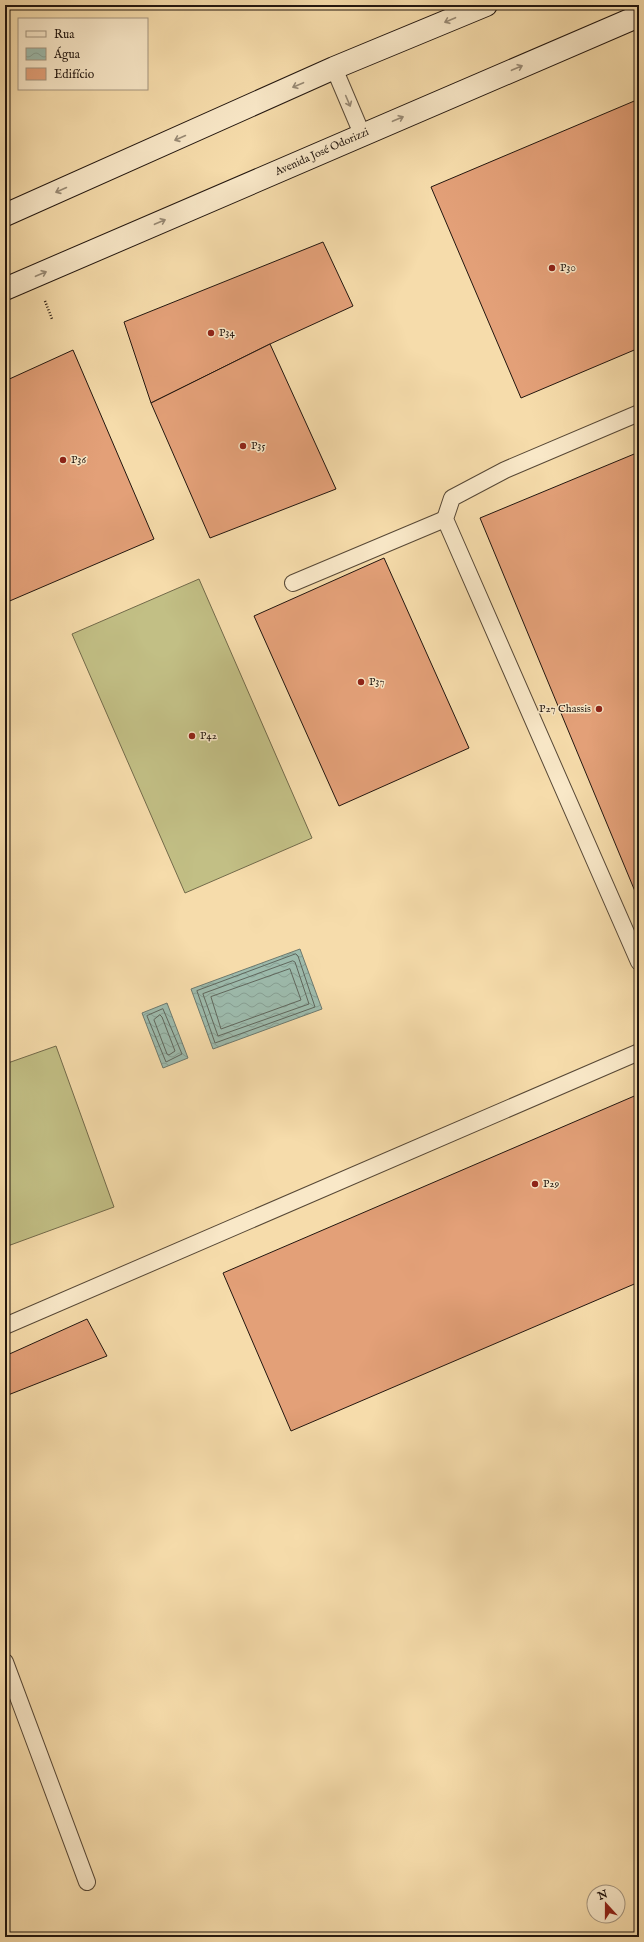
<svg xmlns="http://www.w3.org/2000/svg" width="644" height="1942" viewBox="0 0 644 1942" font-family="'IM FELL English',serif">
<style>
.garden{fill:#c2bf85;stroke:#726a4a}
.water{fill:url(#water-waves);stroke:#6c796e}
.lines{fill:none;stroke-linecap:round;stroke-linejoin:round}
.shore{stroke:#60685e;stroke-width:1}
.building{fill:#e3a078;stroke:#22160f}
.service-casing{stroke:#574836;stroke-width:18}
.secondary-casing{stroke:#22160f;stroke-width:24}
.path{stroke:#22160f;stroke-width:2.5;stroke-dasharray:1 2;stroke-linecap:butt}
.service{stroke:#f9e8c8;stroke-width:16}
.secondary{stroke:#f9e8c8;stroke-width:22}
.oneway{stroke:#988a75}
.poi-dot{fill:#8f2418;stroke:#f9e8c8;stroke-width:1.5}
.labels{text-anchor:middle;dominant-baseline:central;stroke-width:3;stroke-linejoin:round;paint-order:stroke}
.street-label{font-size:11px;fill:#22160f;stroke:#f9e8c8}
.poi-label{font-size:11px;fill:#22160f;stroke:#f9e8c8;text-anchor:start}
</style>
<defs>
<pattern id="water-waves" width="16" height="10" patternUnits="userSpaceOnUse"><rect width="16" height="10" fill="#9dbbad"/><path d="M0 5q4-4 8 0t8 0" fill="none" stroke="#87a094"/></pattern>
</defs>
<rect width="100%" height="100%" fill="#f6dcab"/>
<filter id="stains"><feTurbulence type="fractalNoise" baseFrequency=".005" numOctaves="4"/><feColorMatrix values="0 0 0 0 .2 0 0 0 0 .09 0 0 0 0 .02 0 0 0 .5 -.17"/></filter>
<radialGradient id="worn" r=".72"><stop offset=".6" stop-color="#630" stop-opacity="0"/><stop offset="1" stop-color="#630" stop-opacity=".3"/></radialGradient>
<!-- garden -->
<g class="garden">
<path d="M199,579l113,259 -127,55 -113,-259z"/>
<path d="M56,1046l58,161 -109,40v-183z"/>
</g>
<!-- water -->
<g class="water">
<path d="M300,949l22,60 -109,40 -22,-60z"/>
<path d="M167,1003l21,55 -25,10 -21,-55z"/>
</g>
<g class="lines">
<!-- shore -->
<g class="shore">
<path d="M296,954l2,2 17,51 -100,36 -18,-52z"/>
<path d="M293,961l2,1 14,42 -91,32 -15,-42z"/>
<path d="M290,969l11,31 -80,29 -10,-32z"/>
<path d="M163,1009l19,45 -16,8 -19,-46z"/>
<path d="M160,1015l2,2 13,34 -6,4 -2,-1 -13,-34z"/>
</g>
</g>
<!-- building -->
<g class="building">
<path d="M639,99v249l-118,50 -90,-211z"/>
<path d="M323,242l30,64 -83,38 -119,59 -27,-81z"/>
<path d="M270,344l66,145 -126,49 -59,-135z"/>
<path d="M73,350l81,189 -149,64v-222z"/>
<path d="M639,452v449l-159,-383z"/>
<path d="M384,558l85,190 -130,58 -85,-190z"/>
<path d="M639,1094v188l-348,149 -68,-158z"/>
<path d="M87,1319l20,37 -99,39 -3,-6v-33z"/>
</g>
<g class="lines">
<defs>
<g id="service">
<path d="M334,68l28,66"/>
<path d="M639,413l-134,57 -53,28 -7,21 194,443"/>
<path d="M293,583l152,-64"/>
<path d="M5,1326l634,-274"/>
<path d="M5,1662l82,220"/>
</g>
<g id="secondary">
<path d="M5,215l329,-147 152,-63"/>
<path d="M5,289l634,-273"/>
</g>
</defs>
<!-- service casing -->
<use href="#service" class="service-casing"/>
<!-- secondary casing -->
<use href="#secondary" class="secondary-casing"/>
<!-- path -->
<path class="path" d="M45,301l7,18"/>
<!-- service -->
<use href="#service" class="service"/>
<!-- secondary -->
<use href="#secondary" class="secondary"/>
</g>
<!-- one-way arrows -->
<defs><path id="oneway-shaft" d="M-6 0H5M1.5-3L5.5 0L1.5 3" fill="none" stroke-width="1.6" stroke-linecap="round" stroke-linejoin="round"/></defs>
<g class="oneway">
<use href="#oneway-shaft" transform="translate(450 20) rotate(157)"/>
<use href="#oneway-shaft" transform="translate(517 68) rotate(-23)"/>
<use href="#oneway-shaft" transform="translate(298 85) rotate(157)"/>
<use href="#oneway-shaft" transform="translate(348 101) rotate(67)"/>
<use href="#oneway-shaft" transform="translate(398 119) rotate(-23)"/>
<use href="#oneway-shaft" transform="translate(180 138) rotate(156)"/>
<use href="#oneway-shaft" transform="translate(61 190) rotate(156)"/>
<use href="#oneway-shaft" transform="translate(160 222) rotate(-23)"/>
<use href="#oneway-shaft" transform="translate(41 274) rotate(-23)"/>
</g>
<!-- markers -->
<g class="poi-dot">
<circle cx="552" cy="268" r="4"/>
<circle cx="211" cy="333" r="4"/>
<circle cx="243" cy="446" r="4"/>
<circle cx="63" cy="460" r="4"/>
<circle cx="361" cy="682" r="4"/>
<circle cx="599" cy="709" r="4"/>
<circle cx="192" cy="736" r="4"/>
<circle cx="535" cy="1184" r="4"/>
</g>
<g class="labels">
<!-- street labels -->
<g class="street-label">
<text transform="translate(322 152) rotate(-24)">Avenida José Odorizzi</text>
</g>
<!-- poi labels -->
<g class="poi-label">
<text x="560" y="268">P30</text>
<text x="219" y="333">P34</text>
<text x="251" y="446">P35</text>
<text x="71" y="460">P36</text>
<text x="369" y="682">P37</text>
<text x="591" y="709" text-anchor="end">P27 Chassis</text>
<text x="200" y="736">P42</text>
<text x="543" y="1184">P29</text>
</g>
</g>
<!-- margin -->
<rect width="644" height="1942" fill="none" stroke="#f6dcab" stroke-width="20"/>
<rect x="6" y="6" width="632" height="1930" fill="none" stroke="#22160f" stroke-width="2"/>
<rect x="10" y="10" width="624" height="1922" fill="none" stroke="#22160f"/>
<!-- legend -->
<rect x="18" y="18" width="130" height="72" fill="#f9e8c8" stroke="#a3947e"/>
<rect x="26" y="31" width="20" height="6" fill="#f9e8c8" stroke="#a3947e"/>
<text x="54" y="38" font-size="12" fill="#22160f">Rua</text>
<rect x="26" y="48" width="20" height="12" fill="url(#water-waves)" stroke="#a3947e"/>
<text x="54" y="58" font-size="12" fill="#22160f">Água</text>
<rect x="26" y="68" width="20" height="12" fill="#e3a078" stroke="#a3947e"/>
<text x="54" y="78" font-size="12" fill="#22160f">Edifício</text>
<!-- north arrow -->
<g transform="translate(606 1904) rotate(339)"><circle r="19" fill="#f9e8c8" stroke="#a3947e"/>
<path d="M0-3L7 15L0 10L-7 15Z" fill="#8f2418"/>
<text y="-6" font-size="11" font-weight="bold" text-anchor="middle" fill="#22160f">N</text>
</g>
<rect width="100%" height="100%" filter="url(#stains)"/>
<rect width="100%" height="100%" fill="url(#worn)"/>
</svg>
